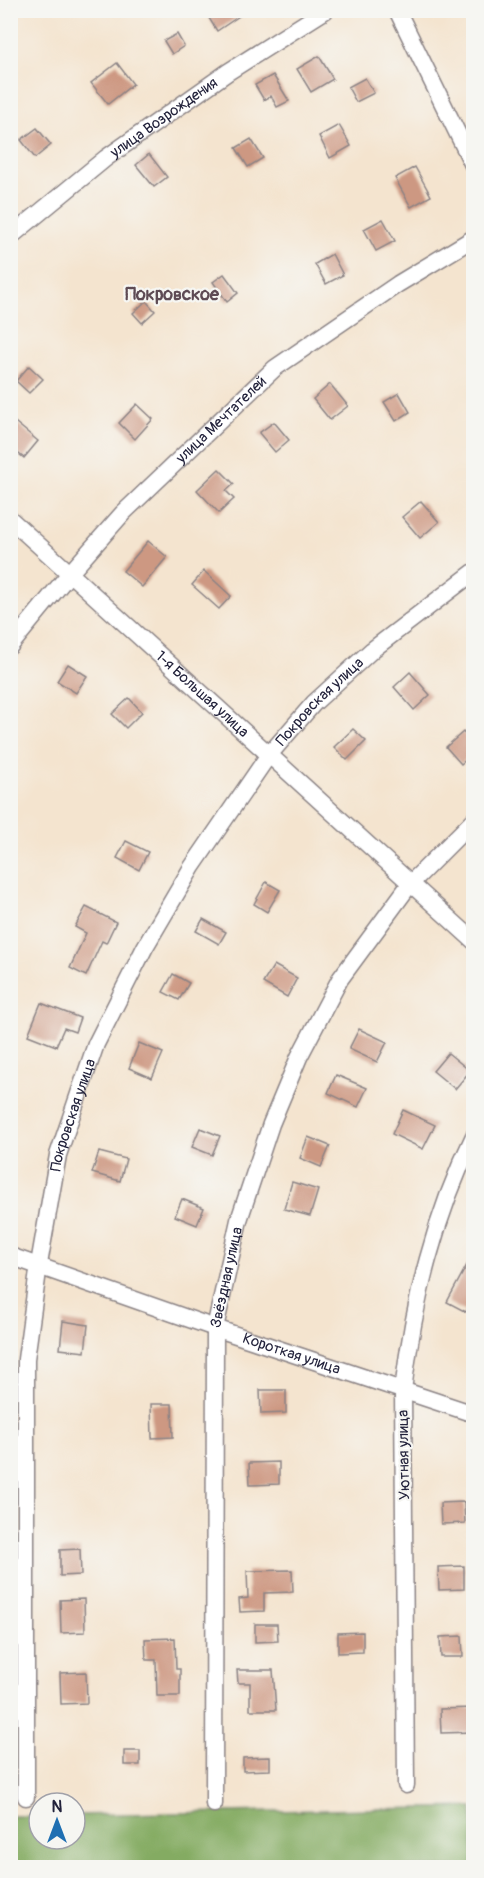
<svg xmlns="http://www.w3.org/2000/svg" width="484" height="1878" viewBox="0 0 484 1878" font-family="Pangolin,sans-serif">
<style>
.forest{fill:#84ab62;stroke:#53664e;stroke-width:1.5}
.building{fill:#cd9882}
.lines{fill:none;stroke-linecap:round;stroke-linejoin:round}
.street-casing{stroke:#8b8385;stroke-width:19}
.street{stroke:#fff;stroke-width:16}
.labels{text-anchor:middle;dominant-baseline:central;stroke-width:4.5;stroke-linejoin:round;paint-order:stroke}
.street-label{font-size:15px;fill:#22223b;stroke:#f6f6f2}
.quarter-label{font-size:18px;font-weight:bold;fill:#5e4b54;stroke:#f6f6f2}
</style>
<rect width="100%" height="100%" fill="#f6f6f2"/>
<filter id="ink" filterUnits="userSpaceOnUse"><feTurbulence type="fractalNoise" baseFrequency=".0167" numOctaves="2"/><feDisplacementMap in="SourceGraphic" scale="12" xChannelSelector="R" yChannelSelector="G"/><feConvolveMatrix kernelMatrix="1 2 1 2 8 2 1 2 1" color-interpolation-filters="sRGB"/></filter>
<filter id="wash" filterUnits="userSpaceOnUse"><feTurbulence type="fractalNoise" baseFrequency=".008" numOctaves="4" result="noise"/><feDisplacementMap in="SourceGraphic" scale="24" xChannelSelector="R" yChannelSelector="G"/><feGaussianBlur stdDeviation="1.35" result="paint"/><feColorMatrix in="noise" values="0 0 0 0 0 0 0 0 0 0 0 0 0 0 0 0 0 1.4 0 .05"/><feComposite in="paint" operator="in"/></filter>
<g filter="url(#wash)">
<rect width="100%" height="100%" fill="#f4e4cf"/>
<!-- forest -->
<path class="forest" d="M473,1807v60h-462l-1,-51h29v23h36v-24z"/>
<g id="blocks">
<!-- building -->
<g class="building">
<path d="M204,10h44l-31,21z"/>
<path d="M177,34l7,12 -12,8 -8,-13z"/>
<path d="M319,56l14,23 -22,13 -14,-23z"/>
<path d="M117,63l16,21 -25,20 -17,-21z"/>
<path d="M273,75l16,26 -12,6 -6,-11 -7,4 -9,-15z"/>
<path d="M365,78l9,15 -18,9 -8,-15z"/>
<path d="M339,125l12,21 -21,12 -11,-22z"/>
<path d="M37,128l14,17 -16,13 -14,-18z"/>
<path d="M251,139l12,19 -15,9 -12,-19z"/>
<path d="M149,154l18,23 -13,10 -18,-22z"/>
<path d="M415,167l16,29 -20,11 -16,-29z"/>
<path d="M383,219l12,22 -19,10 -12,-22z"/>
<path d="M332,254l11,21 -17,9 -11,-20z"/>
<path d="M224,274l14,19 -11,9 -14,-20z"/>
<path d="M146,301l9,10 -13,12 -9,-10z"/>
<path d="M29,366l14,13 -14,14 -13,-12z"/>
<path d="M330,384l18,22 -18,14 -17,-21z"/>
<path d="M399,393l11,19 -14,9 -12,-19z"/>
<path d="M137,404l16,15 -18,20 -16,-16z"/>
<path d="M10,418l28,23 -14,17 -14,-11z"/>
<path d="M274,422l15,18 -14,12 -16,-19z"/>
<path d="M219,469l15,15 -8,7 8,8 -15,14 -22,-23z"/>
<path d="M421,501l18,21 -19,16 -18,-21z"/>
<path d="M148,541l19,16 -25,30 -19,-16z"/>
<path d="M204,571l27,25 -12,13 -27,-24z"/>
<path d="M68,664l19,12 -11,17 -19,-12z"/>
<path d="M410,672l20,23 -16,15 -20,-23z"/>
<path d="M129,698l13,14 -16,16 -14,-14z"/>
<path d="M353,729l13,12 -19,19 -13,-13z"/>
<path d="M463,732l11,13v8l-13,11 -15,-17z"/>
<path d="M126,841l22,11 -9,18 -22,-12z"/>
<path d="M266,882l14,8 -13,22 -13,-8z"/>
<path d="M86,907l30,15 -10,21 -4,-2 -16,35 -16,-8 16,-35 -11,-6z"/>
<path d="M203,919l23,13 -7,12 -23,-13z"/>
<path d="M274,965l23,13 -10,19 -24,-14z"/>
<path d="M173,974l16,9 -10,17 -16,-8z"/>
<path d="M41,1003l39,15 -5,14 -11,-4 -8,18 -28,-11z"/>
<path d="M359,1029l28,13 -10,20 -28,-13z"/>
<path d="M139,1043l24,10 -11,25 -23,-10z"/>
<path d="M448,1053l22,18 -15,18 -22,-18z"/>
<path d="M336,1075l31,13 -9,19 -30,-14z"/>
<path d="M403,1110l32,15 -12,24 -31,-15z"/>
<path d="M200,1128l20,8 -8,19 -20,-8z"/>
<path d="M308,1137l22,9 -9,21 -21,-9z"/>
<path d="M99,1152l27,7 -6,22 -28,-8z"/>
<path d="M292,1182l26,8 -8,26 -26,-7z"/>
<path d="M182,1199l22,9 -7,17 -22,-9z"/>
<path d="M474,1252v46l-8,14 -19,-10z"/>
<path d="M63,1321l25,4 -3,27 -25,-3z"/>
<path d="M260,1390h26v23l-25,1z"/>
<path d="M151,1404h21l1,33 -21,1z"/>
<path d="M279,1462v22l-29,1 -1,-22z"/>
<path d="M464,1502l1,21 -24,1 -1,-21z"/>
<path d="M80,1549l1,26 -21,1v-26z"/>
<path d="M464,1566v23l-25,1 -1,-23z"/>
<path d="M292,1570l1,22 -29,1v18l-24,1 -1,-13 9,-1 -1,-27z"/>
<path d="M84,1599l1,33 -24,1 -1,-33z"/>
<path d="M255,1624h22l1,17 -23,1z"/>
<path d="M363,1632v20l-25,1v-20z"/>
<path d="M462,1636l1,21h-22l-1,-20z"/>
<path d="M175,1638l1,31h4v27h-23l-1,-36h-10l-1,-21z"/>
<path d="M237,1670h36l3,40h-26v-27h-12z"/>
<path d="M86,1672l1,31 -26,1 -1,-31z"/>
<path d="M474,1708v24l-33,1 -1,-24z"/>
<rect x="124" y="1751" width="16" height="14"/>
<path d="M270,1757v13l-27,1v-13z"/>
</g>
</g>
</g>
<g filter="url(#ink)">
<use href="#blocks" fill-opacity="0" stroke="#8b8385" stroke-width="1.5"/>
<g class="lines">
<defs>
<g id="street">
<path d="M397,10l77,157"/>
<path id="s1" d="M10,237l96,-79 122,-86 98,-62"/>
<path id="s2" d="M10,519l464,422"/>
<path id="s3" d="M10,646l60,-73 53,-60 152,-145 123,-84 76,-46"/>
<path id="s4" d="M10,1256l205,72 259,86"/>
<path d="M406,1785l-3,-395c11,-89 31,-173 71,-254"/>
<path id="s5" d="M26,1797v-438l13,-95 19,-109 38,-111 49,-97 47,-80 76,-111 46,-53 58,-53 102,-78"/>
<path id="s6" d="M214,1804l1,-476 24,-108 32,-96 28,-67 41,-78 70,-95 64,-64"/>
</g>
</defs>
<!-- street casing -->
<use href="#street" class="street-casing"/>
<!-- street -->
<use href="#street" class="street"/>
</g>
</g>
<g class="labels">
<!-- street labels -->
<g class="street-label">
<text stroke="none"><textPath href="#s1" startOffset="195">улица Возрождения</textPath></text>
<text stroke="none"><textPath href="#s3" startOffset="310">улица Мечтателей</textPath></text>
<text stroke="none"><textPath href="#s2" startOffset="260">1-я Большая улица</textPath></text>
<text stroke="none"><textPath href="#s5" startOffset="1173">Покровская улица</textPath></text>
<text stroke="none"><textPath href="#s5" startOffset="687">Покровская улица</textPath></text>
<text stroke="none"><textPath href="#s6" startOffset="528">Звёздная улица</textPath></text>
<text stroke="none"><textPath href="#s4" startOffset="298">Короткая улица</textPath></text>
<text transform="translate(404 1455) rotate(-91)">Уютная улица</text>
</g>
<!-- quarter labels -->
<g class="quarter-label">
<text x="172" y="294">Покровское</text>
</g>
</g>
<!-- margin -->
<rect width="484" height="1878" fill="none" stroke="#f6f6f2" stroke-width="36"/>
<!-- north arrow -->
<g transform="translate(57 1821)"><circle r="28" fill="#f6f6f2" stroke="#a1a1a9" stroke-width="1.5"/>
<path d="M0-4.5L10 22L0 15L-10 22Z" fill="#1f6fb2"/>
<text y="-9" font-size="16" font-weight="bold" text-anchor="middle" fill="#22223b">N</text>
</g>
</svg>
